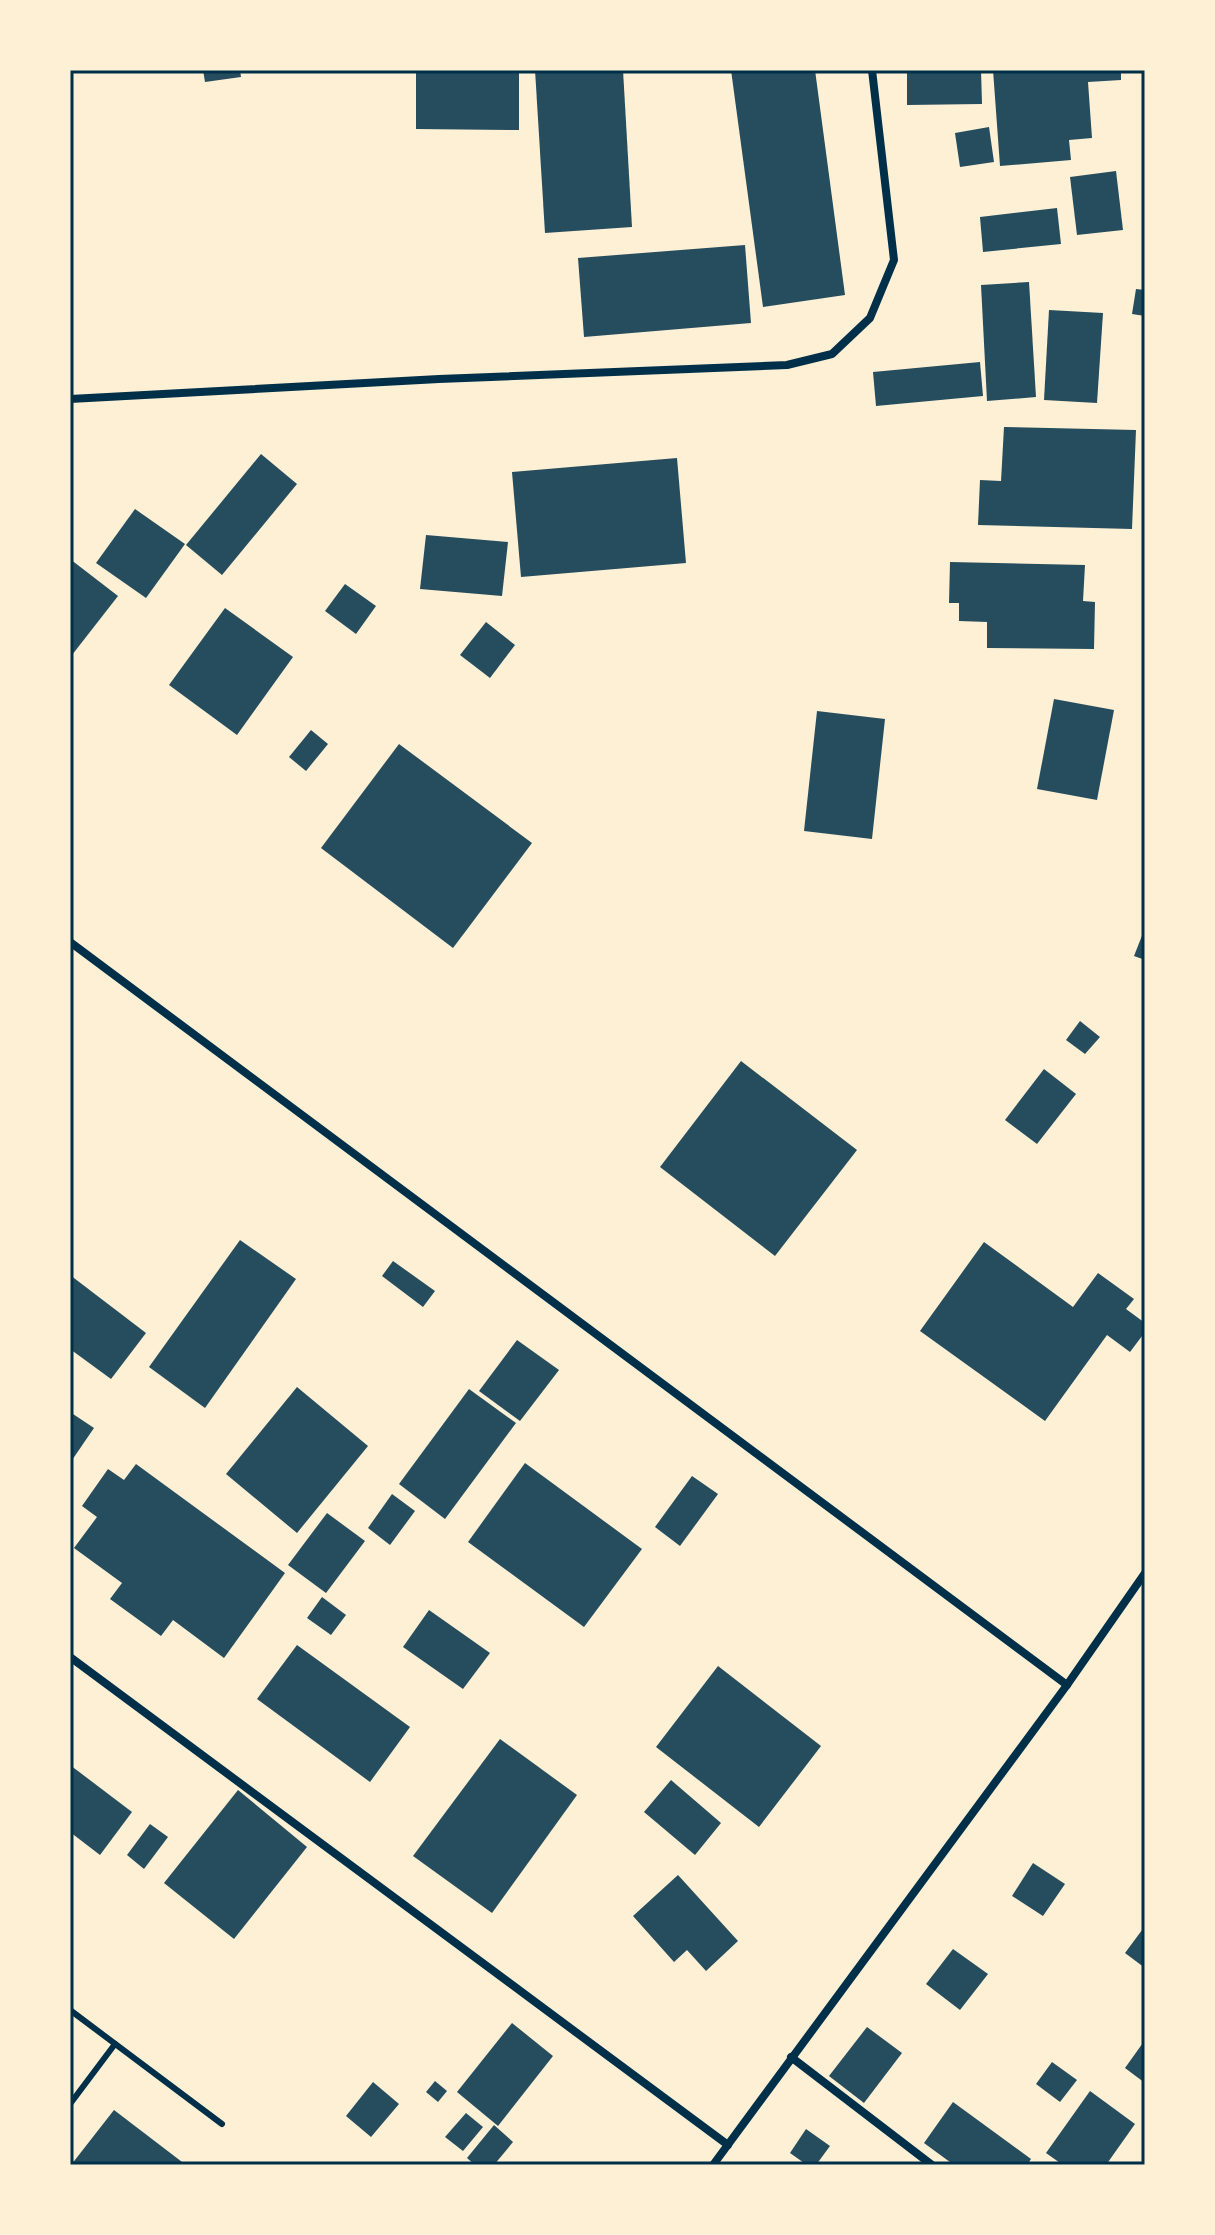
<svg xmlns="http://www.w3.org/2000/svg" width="1215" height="2235" viewBox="0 0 1215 2235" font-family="'Golos Text',sans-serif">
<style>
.building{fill:#264d5e}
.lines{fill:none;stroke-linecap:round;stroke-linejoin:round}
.service{stroke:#003049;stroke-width:6}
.minor{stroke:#003049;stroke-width:8}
.neatline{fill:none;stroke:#003049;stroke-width:3}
</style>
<rect width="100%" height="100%" fill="#fdf0d5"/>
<!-- building -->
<g class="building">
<path d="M203,70h37l1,7 -36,5z"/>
<path d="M416,70h103v60l-103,-1z"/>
<path d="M535,70h88l9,157 -87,6z"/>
<path d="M731,70h84l30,225 -82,12z"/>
<path d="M907,70h74l1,34 -75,1z"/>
<path d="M993,70h128v10l-33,2 4,56 -23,2 2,20 -71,6z"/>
<path d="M989,127l5,35 -34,5 -5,-34z"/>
<path d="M1116,171l7,59 -46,5 -7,-58z"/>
<path d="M1057,208l4,36 -78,8 -3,-35z"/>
<path d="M745,245l6,78 -167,14 -6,-79z"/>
<path d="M1029,282l7,115 -49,4 -6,-116z"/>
<path d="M1136,289l9,1v26l-13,-2z"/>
<path d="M1049,310l54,3 -6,90 -53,-3z"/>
<path d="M980,362l3,34 -107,10 -3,-34z"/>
<path d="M1004,427l132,3 -4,99 -154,-4 2,-45 21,1z"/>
<path d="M261,454l36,30 -75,91 -36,-30z"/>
<path d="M677,458l9,105 -165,14 -9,-105z"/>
<path d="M135,509l50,35 -39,54 -50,-35z"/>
<path d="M426,535l82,7 -6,54 -82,-7z"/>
<path d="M70,559l48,37 -46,59 -2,-1z"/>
<path d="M950,562l135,3 -2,36 12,1 -1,47 -107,-1v-26l-28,-1v-18h-10z"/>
<path d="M345,584l31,22 -20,28 -31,-23z"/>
<path d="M225,608l68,49 -56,78 -68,-50z"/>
<path d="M486,622l29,23 -25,33 -30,-23z"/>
<path d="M1054,699l60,11 -17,90 -60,-11z"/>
<path d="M817,711l68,8 -13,120 -68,-8z"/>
<path d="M311,730l17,14 -22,27 -17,-14z"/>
<path d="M399,744l133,99 -79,105 -132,-100z"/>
<path d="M1145,928v32l-11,-4z"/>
<path d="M1080,1021l20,16 -15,17 -19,-14z"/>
<path d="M741,1061l116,89 -82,106 -115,-89z"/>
<path d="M1044,1069l32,25 -39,50 -32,-24z"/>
<path d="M240,1240l56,39 -91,129 -56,-41z"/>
<path d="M984,1242l89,65 25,-34 36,26 -8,10 19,14v9l-15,20 -23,-17 -62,86 -125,-90z"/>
<path d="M393,1261l42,30 -12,16 -41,-31z"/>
<path d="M70,1275l76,58 -35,46 -41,-30z"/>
<path d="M517,1340l42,30 -39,51 -41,-30z"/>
<path d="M297,1387l71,59 -71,87 -71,-59z"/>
<path d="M469,1389l47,34 -71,96 -46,-35z"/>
<path d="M70,1412l24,16 -24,35z"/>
<path d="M525,1463l117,86 -58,78 -116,-85z"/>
<path d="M136,1464l149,109 -61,85 -51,-38 -12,16 -51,-37 12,-16 -48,-35 23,-31 -15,-11 26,-37 16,11z"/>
<path d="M692,1476l26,18 -38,52 -25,-19z"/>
<path d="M392,1494l23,17 -25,34 -22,-17z"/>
<path d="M327,1513l38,28 -39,52 -38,-28z"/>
<path d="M322,1597l24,18 -15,20 -24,-17z"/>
<path d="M429,1610l61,43 -27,36 -60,-42z"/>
<path d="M297,1645l113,82 -40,55 -113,-83z"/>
<path d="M718,1666l103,80 -62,81 -103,-80z"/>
<path d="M500,1739l77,56 -85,118 -79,-57z"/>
<path d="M70,1765l62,47 -32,43 -30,-23z"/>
<path d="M671,1780l50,43 -26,32 -51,-43z"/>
<path d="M238,1790l69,57 -73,92 -70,-56z"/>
<path d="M150,1824l18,13 -24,32 -17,-14z"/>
<path d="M1033,1863l32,21 -22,32 -31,-20z"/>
<path d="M678,1875l60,66 -32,30 -19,-21 -13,12 -41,-46z"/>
<path d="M1145,1926v42l-20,-15z"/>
<path d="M953,1949l35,25 -28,36 -34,-26z"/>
<path d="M512,2023l41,33 -55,70 -41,-34z"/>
<path d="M867,2027l35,26 -38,50 -35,-27z"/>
<path d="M1145,2040v43l-20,-15z"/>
<path d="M1052,2062l25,18 -17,22 -24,-18z"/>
<path d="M435,2081l12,10 -9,11 -12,-10z"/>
<path d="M373,2082l26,22 -28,33 -25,-21z"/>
<path d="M1090,2091l45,33 -29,41h-43l-17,-12z"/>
<path d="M953,2102l78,57 -4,6h-73l-30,-22z"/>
<path d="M114,2110l72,55h-115z"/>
<path d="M466,2113l17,14 -20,24 -18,-14z"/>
<path d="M494,2125l19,17 -19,23h-19l-8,-7z"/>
<path d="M806,2129l24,17 -14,19h-9l-17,-12z"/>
</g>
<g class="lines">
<!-- service -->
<g class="service">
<path d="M70,2010l152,114"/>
<path d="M70,2104l45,-60"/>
</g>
<!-- minor -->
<g class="minor">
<path d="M70,399l369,-20 348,-14 45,-11 38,-36 24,-58 -22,-190"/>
<path d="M70,942l997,743"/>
<path d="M70,1657l658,488"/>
<path d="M791,2057l141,108"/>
<path d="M713,2165l354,-480 78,-112"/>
</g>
</g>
<!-- border -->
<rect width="1215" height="2235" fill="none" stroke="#fdf0d5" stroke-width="144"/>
<rect x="72" y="72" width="1071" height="2091" class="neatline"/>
</svg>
